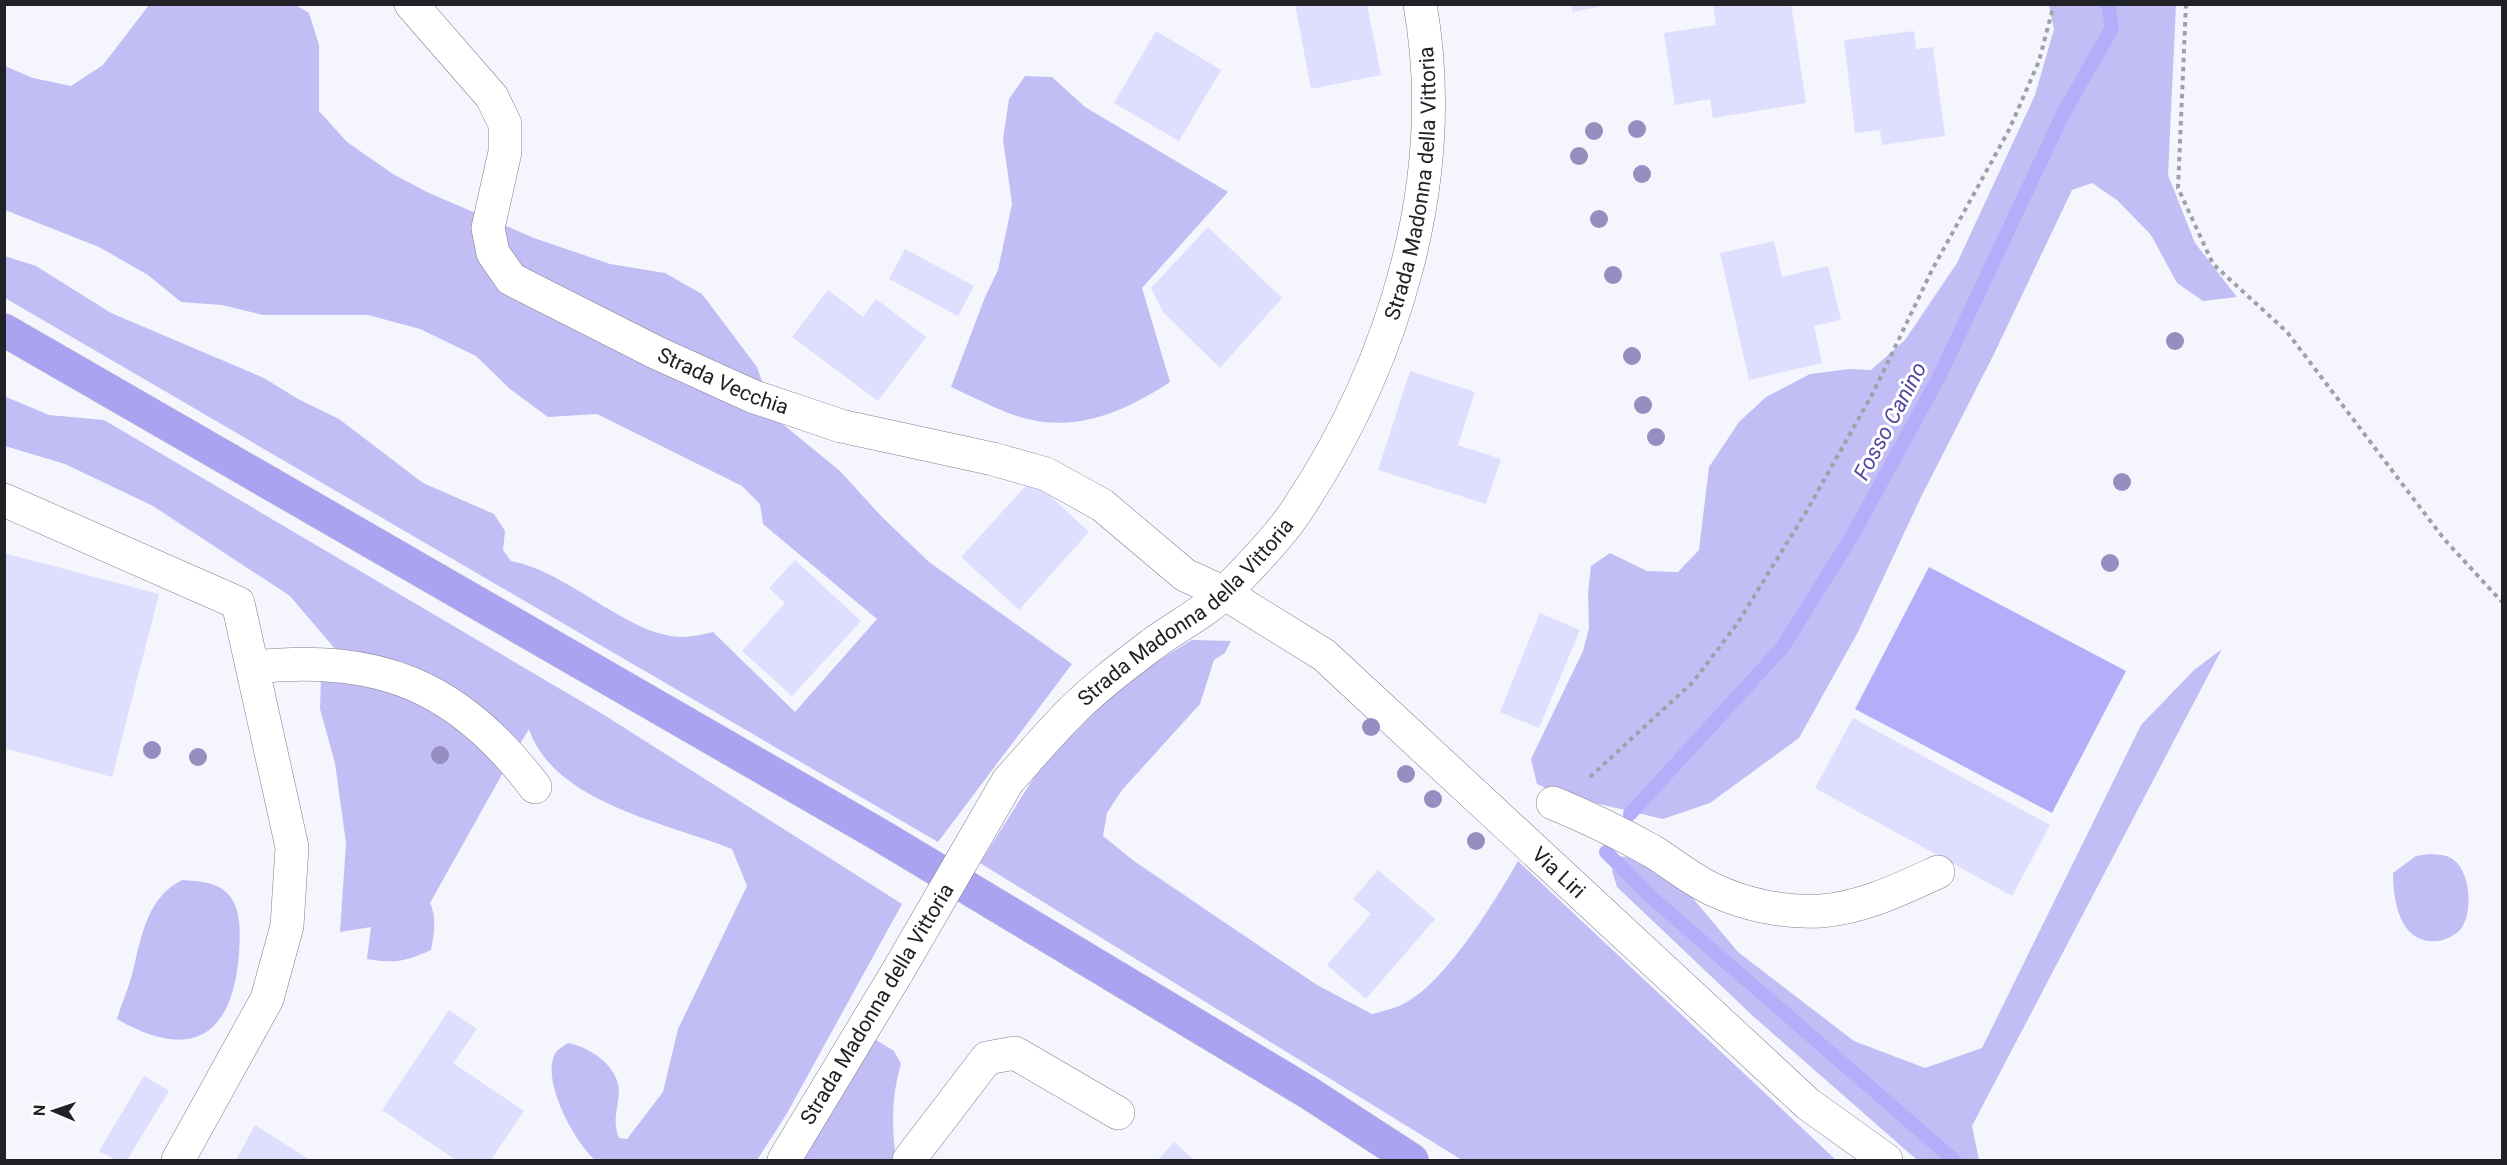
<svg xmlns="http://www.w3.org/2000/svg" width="2507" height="1165" viewBox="0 0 2507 1165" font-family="Roboto,sans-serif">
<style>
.green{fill:#c2bef5}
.water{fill:#b4adf9}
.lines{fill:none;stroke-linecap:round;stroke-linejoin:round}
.stream{stroke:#b4adf9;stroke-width:14}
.building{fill:#e0defe}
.minor-casing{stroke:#7f7e8f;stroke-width:34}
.highway-casing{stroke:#d3d3d4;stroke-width:34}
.path{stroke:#a0a0a8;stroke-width:4;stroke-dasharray:4.5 4.5;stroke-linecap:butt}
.minor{stroke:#fff;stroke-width:33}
.highway{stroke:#aba3f1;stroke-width:33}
.minor-bridge-casing{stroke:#7f7e8f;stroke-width:34;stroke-linecap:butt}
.minor-bridge{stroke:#fff;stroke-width:33}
.tree{fill:#968dc0}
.labels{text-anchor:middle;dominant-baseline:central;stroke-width:6;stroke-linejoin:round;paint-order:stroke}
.street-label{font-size:21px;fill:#212128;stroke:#fff}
.water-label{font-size:22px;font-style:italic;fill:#56469e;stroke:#fff}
</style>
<rect width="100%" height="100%" fill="#f5f5fd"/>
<!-- green -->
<g class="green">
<path d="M149,5h147l13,8 10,32v66l28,31 46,32 36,19 105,45 76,26 55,9 37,21 55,73 17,50 66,54 41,45 48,46 143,102 -134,178 -933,-544v-42l31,10 75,47 153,65 34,21 41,20 84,64 71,31 11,17 -2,19 8,11c60,11 119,78 175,76 9,-1 19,-3 27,-5l82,80 82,-93 -114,-95 -3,-20 -18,-18 -145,-72 -49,3 -38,-28 -34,-33 -56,-27 -52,-14h-105l-41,-10 -41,-3 -33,-27 -49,-28 -94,-37v-144l28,12 38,8 32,-21z"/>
<path d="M2049,5h127l-8,170 27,68 42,54 -34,4 -26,-18 -26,-48 -34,-35 -25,-17 -20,7 -78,164 -73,143 -63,135 -59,106 -89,65 -47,16 -102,-24 -24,-11 -6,-25 52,-108 6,-23 -1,-35 3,-27 19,-13 37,18 31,1 21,-22 10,-83 30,-45 27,-25 44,-23 40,-5 21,1 34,-30 52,-77 78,-168 19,-66z"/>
<path d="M1025,76l27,1 33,30 143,85 -86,96 28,94c-43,28 -90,50 -142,37 -26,-6 -52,-21 -77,-32l34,-90 13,-27 14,-66 -9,-65 6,-40z"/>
<path d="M4,396l45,19 55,5 497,293 301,191 -116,211 -29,45h-162c-20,-17 -56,-82 -39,-108 3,-4 8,-6 12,-9 22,4 51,23 51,49 -1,17 -7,29 0,46l8,1 36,-47 15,-63 69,-143 -15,-37c-65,-26 -178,-46 -203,-120l-11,18 -85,-34 76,49 -79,141c7,14 4,31 1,47 -25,11 -36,14 -64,9l4,-32 -31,5 6,-89 -11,-80 -15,-54 1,-31 15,-28 -46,-54 -137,-90 -88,-42 -60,-18z"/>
<path d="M1192,640l39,1 -6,12 -11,7 -14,44 -78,86 -15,23 -4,23 31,25 183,124 55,29c10,-3 22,-5 31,-10 42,-20 92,-103 115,-143l318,299h-374l-482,-297 63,-100 91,-88z"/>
<path d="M2222,649l-250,477 7,34h-62l-163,-143 -137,-130 -5,-16 3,-14 21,-1 50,34 52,62 116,89 71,27 57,-20 159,-323 53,-55z"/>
<path d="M2429,854c9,1 19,0 26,7 16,13 18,54 5,69 -6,6 -16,11 -24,11 -36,3 -43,-40 -43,-68l23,-17z"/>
<path d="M182,880c16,1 36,2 47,15 13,15 11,40 10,58 -6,84 -48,109 -122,66 4,-15 11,-29 15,-44 9,-36 14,-77 50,-95z"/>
<path d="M873,1038l21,13 7,13c-10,34 -9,62 -5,96h-100z"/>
</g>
<!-- water -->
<path class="water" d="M1929,567l197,104 -74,142 -197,-104z"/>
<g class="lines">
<!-- stream -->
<g class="stream">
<path d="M1630,814l152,-166 70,-112 88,-161 124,-263 48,-84 -4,-24"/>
<path d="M1606,852l45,45 303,263"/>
</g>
</g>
<!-- building -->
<g class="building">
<path d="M1295,4h72l14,71 -70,14z"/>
<path d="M1571,4h33v2l-31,6z"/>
<path d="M1791,4l15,99 -93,15 -3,-19 -35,6 -11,-72 52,-8 -3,-20z"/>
<path d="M1156,31l65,39 -42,71 -65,-38z"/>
<path d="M1914,31l2,18 17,-2 12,89 -63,9 -2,-15 -25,3 -11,-93z"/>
<path d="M1208,227l74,71 -62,70 -57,-56 -12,-24z"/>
<path d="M1774,241l8,36 46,-11 13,54 -27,6 8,37 -73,17 -29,-127z"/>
<path d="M905,249l69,37 -16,30 -69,-37z"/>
<path d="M828,290l35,27 13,-18 50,38 -48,64 -86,-64z"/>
<path d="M1410,371l65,21 -17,53 43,14 -15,45 -108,-34z"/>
<path d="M1032,479l57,53 -70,78 -58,-53z"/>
<path d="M4,553l155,41 -47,183 -108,-29z"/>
<path d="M795,560l66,61 -69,75 -50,-45 43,-48 -16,-15z"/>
<path d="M1540,613l40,17 -41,98 -39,-16z"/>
<path d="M1853,718l197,107 -38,71 -197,-108z"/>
<path d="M1378,870l57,49 -69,80 -39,-34 44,-51 -18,-15z"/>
<path d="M449,1010l28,19 -24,34 71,48 -33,49h-35l-74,-50z"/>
<path d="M144,1076l25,15 -42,69h-11l-17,-9z"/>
<path d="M255,1125l55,35h-74z"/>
<path d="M1174,1142l20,18h-36z"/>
</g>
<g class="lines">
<defs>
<g id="minor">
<path id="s1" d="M411,4l81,93 13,27v28l-17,76 5,25 18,26 144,73 97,44 89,30 152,33 53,15 56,31 83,70 39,18 100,62 484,449 78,56"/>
<path d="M4,500l234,103 54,244 -5,79 -20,73 -89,161"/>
<path d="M253,667c126,-13 205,18 282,120"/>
<path id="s2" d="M1008,781c20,-22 39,-45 60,-66 25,-26 57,-50 86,-72 23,-17 52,-31 72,-52 23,-23 53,-54 71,-81 97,-146 154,-330 123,-506"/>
<path d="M1553,803c34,14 67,30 99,48 21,13 40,29 62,39 32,15 71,23 107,21 41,-3 80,-22 117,-39"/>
<path d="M784,1160l114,-189"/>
<path d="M909,1160l78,-102 28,-5 103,60"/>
</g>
<path id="highway" d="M4,330l874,504 431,259 103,67"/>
</defs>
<!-- minor casing -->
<use href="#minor" class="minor-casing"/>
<!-- highway casing -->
<use href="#highway" class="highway-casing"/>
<!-- path -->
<g class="path">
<path d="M2186,4l-8,184 35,76 74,68 157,207 58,63"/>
<path d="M1590,777l103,-95 44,-58 69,-112 67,-119 59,-123 77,-140 30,-69 15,-57"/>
</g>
<!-- minor -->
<use href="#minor" class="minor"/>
<!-- highway -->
<use href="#highway" class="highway"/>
<defs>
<path id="minor-bridge" d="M898,971l110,-190"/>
</defs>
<!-- minor-bridge casing -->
<use href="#minor-bridge" class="minor-bridge-casing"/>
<!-- minor-bridge -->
<use href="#minor-bridge" class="minor-bridge"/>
</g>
<!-- trees -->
<g class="tree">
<circle cx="1637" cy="129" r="9"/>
<circle cx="1594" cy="131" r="9"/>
<circle cx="1579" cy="156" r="9"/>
<circle cx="1642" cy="174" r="9"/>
<circle cx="1599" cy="219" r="9"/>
<circle cx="1613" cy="275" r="9"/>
<circle cx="2175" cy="341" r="9"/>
<circle cx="1632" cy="356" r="9"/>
<circle cx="1643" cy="405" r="9"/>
<circle cx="1656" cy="437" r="9"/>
<circle cx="2122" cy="482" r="9"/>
<circle cx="2110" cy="563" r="9"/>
<circle cx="1371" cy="727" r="9"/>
<circle cx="152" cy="750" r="9"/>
<circle cx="440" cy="755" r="9"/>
<circle cx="198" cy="757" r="9"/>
<circle cx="1406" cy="774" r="9"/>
<circle cx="1433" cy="799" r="9"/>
<circle cx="1476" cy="841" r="9"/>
</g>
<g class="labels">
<!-- street labels -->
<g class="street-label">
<text stroke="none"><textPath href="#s2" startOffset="750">Strada Madonna della Vittoria</textPath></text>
<text stroke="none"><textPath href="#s1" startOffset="552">Strada Vecchia</textPath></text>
<text stroke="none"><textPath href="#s2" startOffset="246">Strada Madonna della Vittoria</textPath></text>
<text stroke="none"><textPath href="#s1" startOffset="1542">Via Liri</textPath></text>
<text transform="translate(877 1004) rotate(-59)">Strada Madonna della Vittoria</text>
</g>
<!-- water labels -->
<g class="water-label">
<text transform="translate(1890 421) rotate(-62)">Fosso Canino</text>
</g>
</g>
<!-- border -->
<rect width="2507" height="1165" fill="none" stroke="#212128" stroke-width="12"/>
<!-- north arrow -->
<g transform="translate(54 1111) rotate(272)" stroke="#ffffff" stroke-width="4.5" paint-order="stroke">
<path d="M0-4.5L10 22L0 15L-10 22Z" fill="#212128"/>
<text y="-9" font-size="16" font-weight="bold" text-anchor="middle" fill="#212128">N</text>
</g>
</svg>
